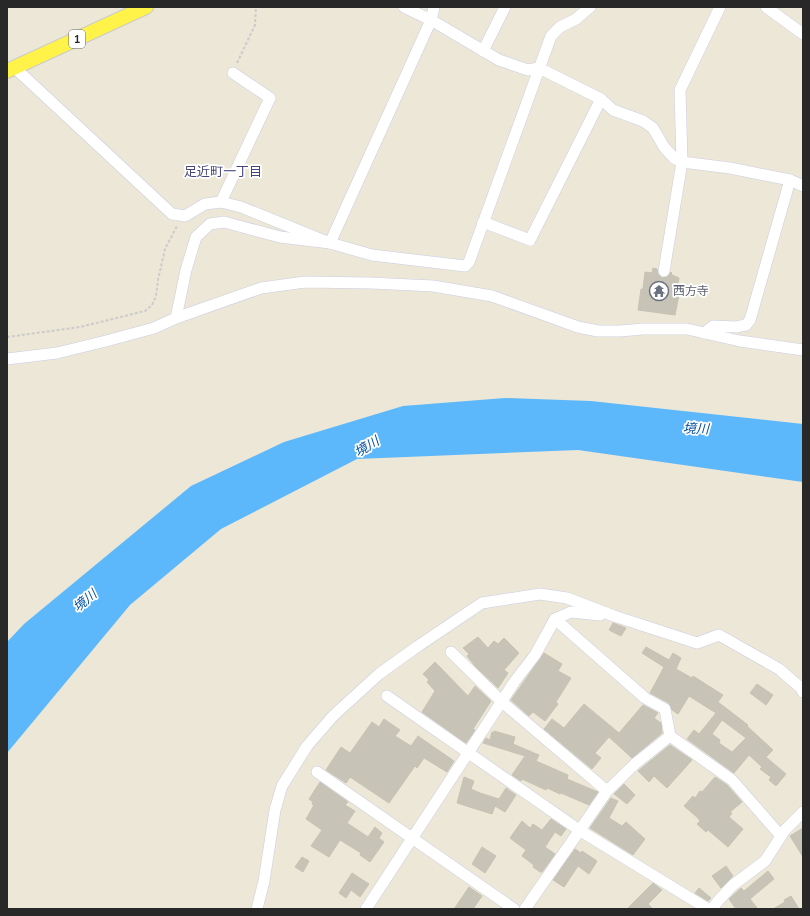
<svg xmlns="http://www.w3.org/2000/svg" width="810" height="916" viewBox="0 0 810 916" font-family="'Nunito Sans','Noto Sans JP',sans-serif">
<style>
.water{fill:#5db8fb}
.building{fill:#c7c3b7;stroke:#c7c3b1;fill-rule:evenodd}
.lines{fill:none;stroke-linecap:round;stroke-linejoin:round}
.minor-casing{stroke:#cccde3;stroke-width:12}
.major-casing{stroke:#cbcbcb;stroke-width:16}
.path{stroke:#cbcbcb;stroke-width:2;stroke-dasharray:3 2;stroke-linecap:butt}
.minor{stroke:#fff;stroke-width:11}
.major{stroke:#fff249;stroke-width:14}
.labels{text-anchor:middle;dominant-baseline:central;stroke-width:3.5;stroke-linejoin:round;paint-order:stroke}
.shield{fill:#fff;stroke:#686868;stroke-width:1}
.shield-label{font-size:11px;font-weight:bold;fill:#282828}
.worship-label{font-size:12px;fill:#5b616d;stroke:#fff;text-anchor:start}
.neighbourhood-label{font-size:13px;fill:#44457d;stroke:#fff}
.water-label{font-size:13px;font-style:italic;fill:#0051a3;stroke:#fff}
</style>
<rect width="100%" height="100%" fill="#ece7d7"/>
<!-- water -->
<path class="water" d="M505,398l86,3 212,23v58l-225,-32 -221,9 -136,70 -91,76 -123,148v-111l17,-18 167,-138 93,-44 119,-36z"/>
<!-- building -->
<g class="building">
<path d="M653,268l4,1 1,5 4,4 5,-1 4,-5 1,3 7,3 -2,16 2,1 -4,20 -37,-5 3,-21h2l2,-17 7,1z"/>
<path d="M613,623l13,5 -5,8 -12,-6z"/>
<path d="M478,637l10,11 6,-7 4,3 6,-6 15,15 -15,17 4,3 -10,15 -23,-22 -8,-10 2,-2 -6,-6z"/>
<path d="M646,647l23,13 4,-7 8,5 -5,11 16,9 1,-2 30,19 -5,7 30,23 -1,1 26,24 -7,7 20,17 -10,12 -7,-6 2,-3 -11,-8 2,-2 -13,-12 -15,18 -47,-34 7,-9 5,4 17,-21 -27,-17 -11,18 -6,-4 -3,-7 -19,-10 14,-26 -22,-14zM722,720l24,18 -14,14 -13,-9 1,-3 -8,-6z"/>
<path d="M544,653l18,11 -4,7 13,7 -15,24 2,2 -13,17 -12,-9 -4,4 -18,-16z"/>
<path d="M435,662l33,34 7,-10 16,15 -18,28 2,1 -9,13 -44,-31 13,-21 -8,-9 2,-2 -6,-6z"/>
<path d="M757,684l16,11 -7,10 -16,-12z"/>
<path d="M584,704l35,29 24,-28 15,8 -4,5 7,5 1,10 -30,25 -23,-21 -14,16 6,5 -9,11 -48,-40 8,-10 12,9z"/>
<path d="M384,719l16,11 -5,6 16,10 7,-10 36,25 -7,11 -23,-14 -7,10 -2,-2 -26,37 -39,-26 -4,6 -20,-13 15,-23 9,6 22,-31 7,5z"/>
<path d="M494,731l21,6 -2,7 26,11 -3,6 32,14 -1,4 31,13 -9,13 -28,-12 -1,1 -13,-6 -1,2 -24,-11 -1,2 -9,-6 13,-19 -42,-13 3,-5 4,2 2,-8 2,1z"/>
<path d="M670,745l22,15 -25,28 -13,-12 -5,6 -11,-11z"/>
<path d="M464,777l10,4 -3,8 9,4 19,6 7,-11 10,7 -11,17 -10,-6 -3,8 -35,-11z"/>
<path d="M715,777l12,8 15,17 -12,10 2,1 -3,4 14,12 -15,18 -20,-17 -2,2 -9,-8 3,-3 -2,-3 -14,-12 9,-10 2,2 5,-7 2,1z"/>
<path d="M320,782l28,20 -3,3 10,6 -8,12 21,14 7,-10 7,6 -3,5 5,4 -14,20 -10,-7 1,-2 -21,-13 -11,17 -18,-11 11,-16 -16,-11 8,-14 -2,-1 1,-2 -4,-3z"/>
<path d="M624,784l11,11 -8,9 -13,-10z"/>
<path d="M611,798l7,3 -9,17 13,8 4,-4 19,17 -12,16 -43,-27z"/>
<path d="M551,819l15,10 -5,7 -6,-4 -10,15 10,7 -13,18h-2l-7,-5 1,-2 -12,-9 4,-6 -16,-12 12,-17 8,7 3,-4 9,6z"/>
<path d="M803,828v29l-13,-21z"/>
<path d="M482,847l14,9 -11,17 -13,-9z"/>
<path d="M575,849l6,4 1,-2 15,10 -8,13 -11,-8 -14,21 -11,-7z"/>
<path d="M302,857l7,4 -6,11 -8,-5z"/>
<path d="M726,866l7,10 -12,12 -9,-12z"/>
<path d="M768,871l6,8 -24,20 8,10h-22l-7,-10 12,-11 3,3z"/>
<path d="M352,873l17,11 -9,13 -9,-7 -5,8 -7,-5z"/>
<path d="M653,883l9,7 -14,14 5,5h-26z"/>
<path d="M469,887l13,9 -9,13h-19z"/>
<path d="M699,888l12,10 -3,3 -13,-8z"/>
<path d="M791,896l8,13h-26l12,-7 -1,-2z"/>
</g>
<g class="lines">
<defs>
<g id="minor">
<path d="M404,7l27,13 68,40 29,10 11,-2 62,31 12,11 30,11 10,7 11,19 10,11 8,4 48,6 60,12 13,6"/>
<path d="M766,7l37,27"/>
<path d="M483,51l22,-44"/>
<path d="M15,68l157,146 13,2 20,-12 16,-2 20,5 89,36 42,12 93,11 4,-4 82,-226 9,-9 16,-8 14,-12"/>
<path d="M221,202l49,-104 -37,-25"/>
<path d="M483,222l47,18 71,-141"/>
<path d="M664,271l18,-109 -2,-72 40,-83"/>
<path d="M176,318l10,-48 10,-33 14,-13 14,-2 56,15 50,6 101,-223 3,-13"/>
<path d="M704,333l9,-7 23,1 10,-2 4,-5 40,-140"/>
<path d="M7,359l50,-6 49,-12 48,-13 22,-10 85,-30 44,-6 66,1 62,3 59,10 86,31 20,4h22l23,-2h44l53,12 63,9"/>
<path d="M555,619l90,79 20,11 5,27"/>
<path d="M451,652l51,50 105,89"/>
<path d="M387,696l192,134 129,79"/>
<path d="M317,772l197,137"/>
<path d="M257,909l7,-28 11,-71 7,-24 25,-40 26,-30 46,-42 39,-28 64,-43 58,-9 27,4 47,18 83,27 22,-8 60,34 22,19 2,4"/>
<path d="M366,909l149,-228 20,-26 20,-36 16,-7 29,3"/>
<path d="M525,909l82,-118 29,-28 34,-27 62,44 49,56"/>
<path d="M712,909l6,-8 15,-16 32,-24 20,-31 18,-18"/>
</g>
<path id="major" d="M7,71l139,-64"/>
</defs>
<!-- minor casing -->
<use href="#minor" class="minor-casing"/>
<!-- major casing -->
<use href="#major" class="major-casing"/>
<!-- path -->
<g class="path">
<path d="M237,63l18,-38 1,-18"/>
<path d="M7,337l73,-10 65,-16 7,-6 4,-9 2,-16 7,-31 12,-23"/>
</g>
<!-- minor -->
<use href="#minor" class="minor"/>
<!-- major -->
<use href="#major" class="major"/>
</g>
<!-- icons -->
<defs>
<symbol id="temple-ring" viewBox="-11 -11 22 22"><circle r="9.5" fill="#fff" stroke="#6b7280" stroke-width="1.5"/><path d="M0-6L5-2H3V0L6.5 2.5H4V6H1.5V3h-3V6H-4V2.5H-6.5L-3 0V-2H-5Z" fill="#6b7280"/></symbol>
</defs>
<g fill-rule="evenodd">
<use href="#temple-ring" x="648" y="280" width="22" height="22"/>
</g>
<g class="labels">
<!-- shield labels -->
<rect class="shield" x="69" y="30" width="16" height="18" rx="3"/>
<g class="shield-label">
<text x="77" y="39">1</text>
</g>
<!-- worship labels -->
<g class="worship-label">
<text x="673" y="291">西方寺</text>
</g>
<!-- neighbourhood labels -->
<g class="neighbourhood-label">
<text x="223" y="172">足近町一丁目</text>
</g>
<!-- water labels -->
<g class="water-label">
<text transform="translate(696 429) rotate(2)">境川</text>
<text transform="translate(367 447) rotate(-32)">境川</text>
<text transform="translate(85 601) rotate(-39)">境川</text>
</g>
</g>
<!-- border -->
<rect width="810" height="916" fill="none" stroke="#282828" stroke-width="16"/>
</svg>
